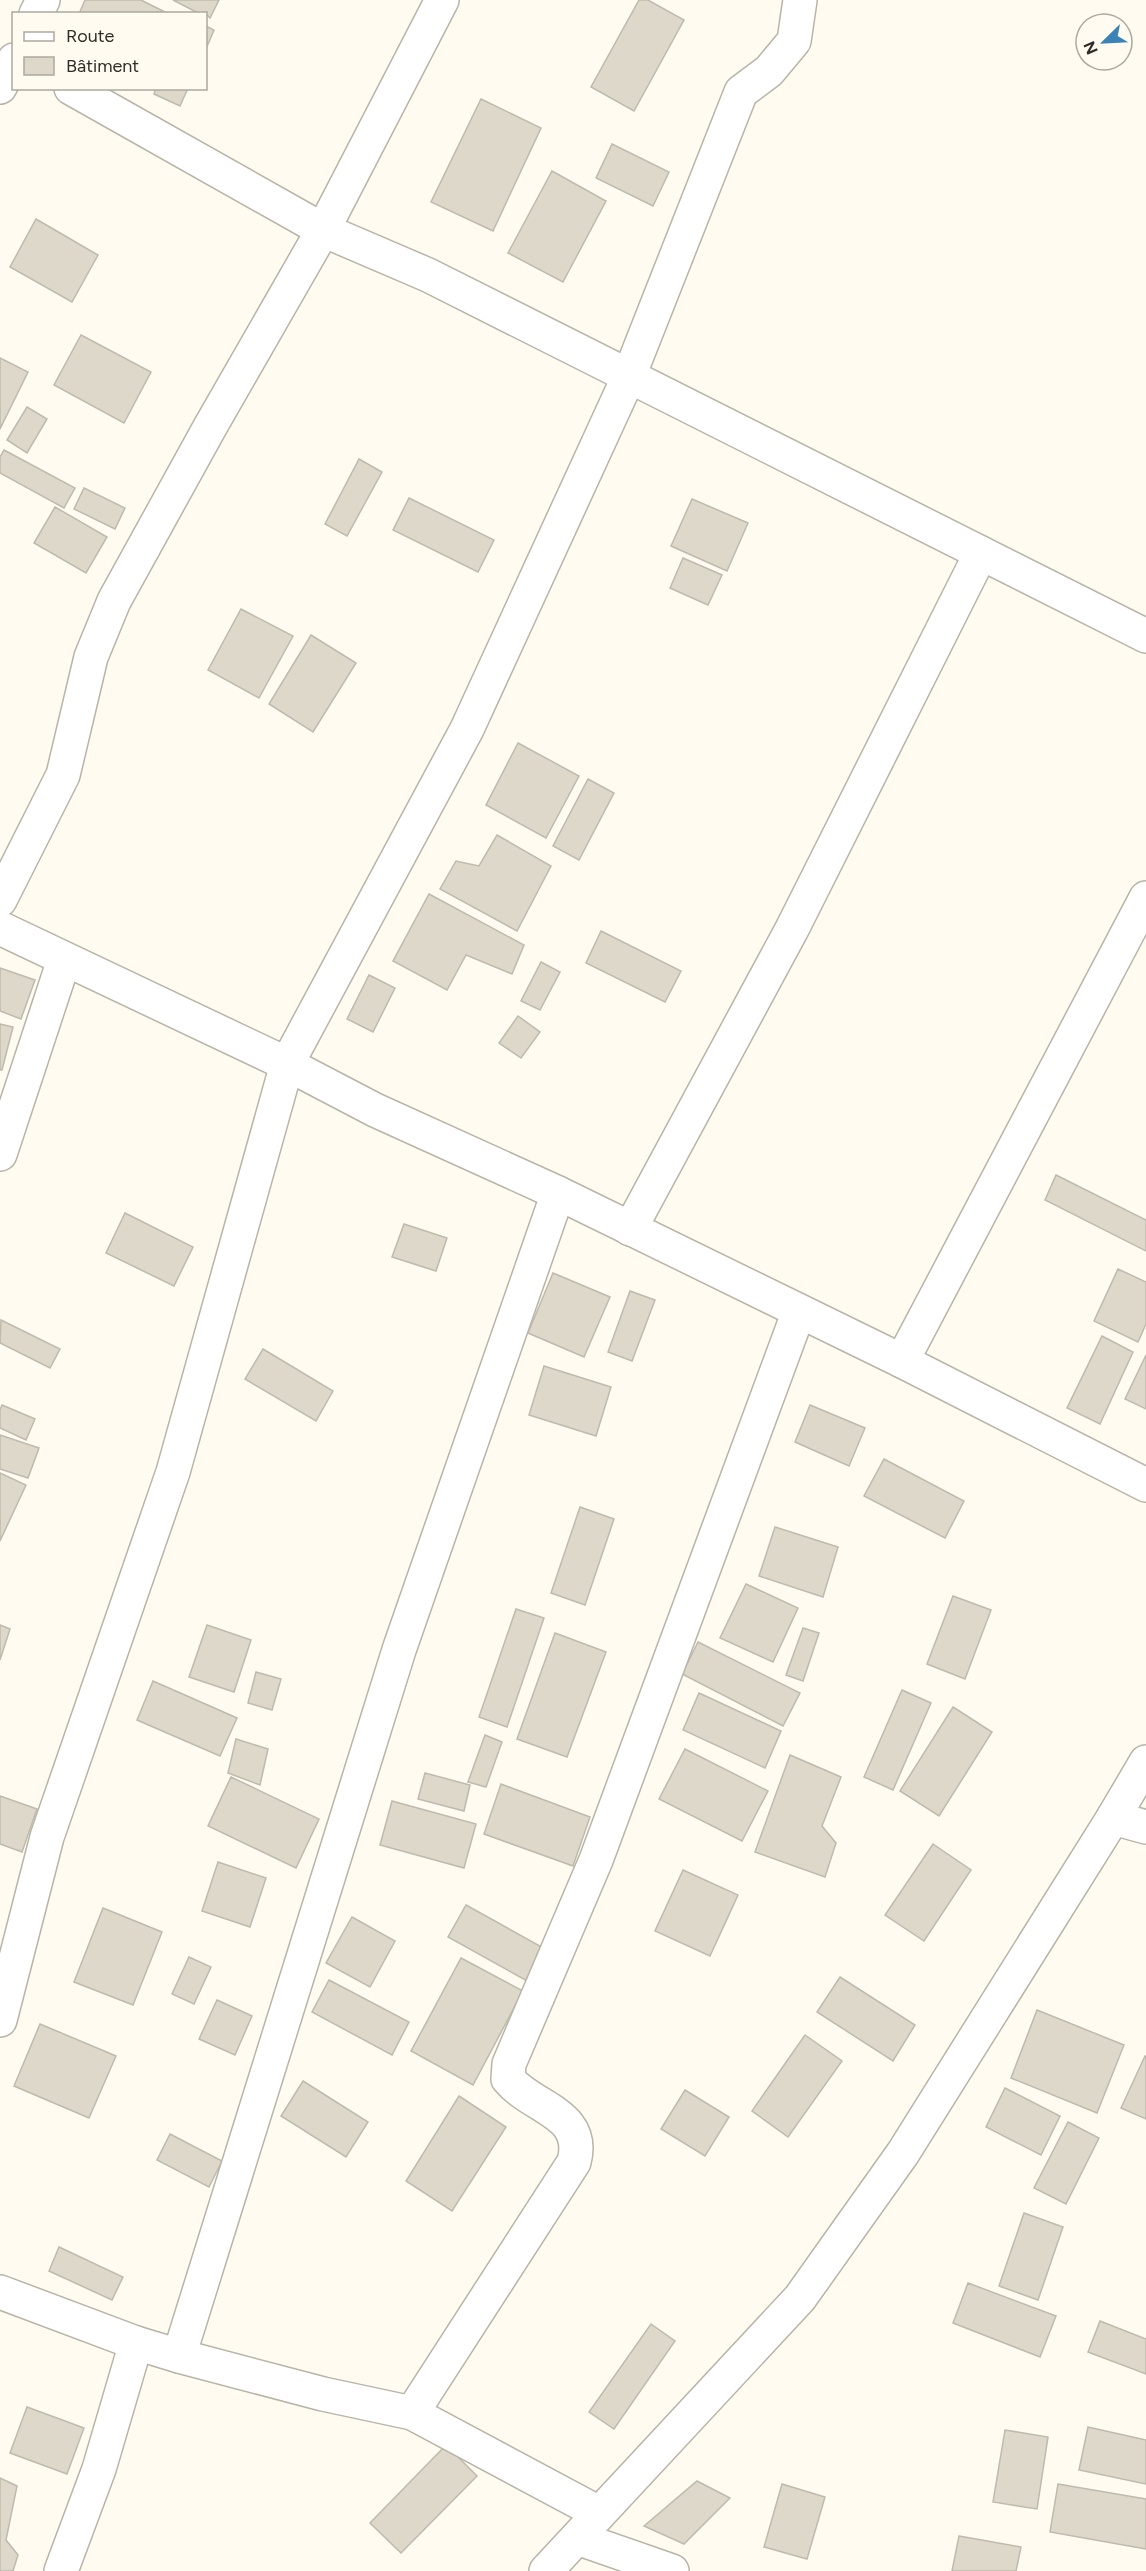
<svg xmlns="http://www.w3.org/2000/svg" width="1146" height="2571" viewBox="0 0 1146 2571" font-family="Figtree,sans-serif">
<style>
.building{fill:#ddd8ca;stroke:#bebaad;stroke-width:1.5}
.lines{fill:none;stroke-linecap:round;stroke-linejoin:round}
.minor-casing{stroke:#b9b4a7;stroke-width:36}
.minor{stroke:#fff;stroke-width:33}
</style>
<rect width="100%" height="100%" fill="#fffbf0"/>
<!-- building -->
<g class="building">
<path d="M85,0h56l28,14h-90z"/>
<path d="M173,0h46l-9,18 -4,-4h-6z"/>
<path d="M639,0h9l36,20 -50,91 -43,-24z"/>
<path d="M206,26l8,4 -8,19z"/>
<path d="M156,88h32l-8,18 -26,-12z"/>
<path d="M481,99l60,29 -48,103 -62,-29z"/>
<path d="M612,144l57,28 -16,34 -57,-28z"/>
<path d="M552,171l54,30 -43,81 -55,-29z"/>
<path d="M36,219l62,36 -26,47 -62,-35z"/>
<path d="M81,335l70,37 -27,51 -70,-38z"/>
<path d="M0,358l28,14 -28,57z"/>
<path d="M27,407l20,12 -20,34 -20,-13z"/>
<path d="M4,450l71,38 -11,20 -64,-35v-16z"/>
<path d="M359,459l23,13 -35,64 -22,-12z"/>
<path d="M84,488l41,20 -10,21 -41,-20z"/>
<path d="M409,498l85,42 -16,32 -85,-42z"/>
<path d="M692,499l56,24 -21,48 -56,-25z"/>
<path d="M55,507l52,30 -21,36 -52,-30z"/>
<path d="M683,558l39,17 -14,30 -38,-17z"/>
<path d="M241,609l52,27 -34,62 -51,-28z"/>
<path d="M311,635l45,28 -43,69 -44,-28z"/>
<path d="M518,743l61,33 -33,62 -60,-33z"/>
<path d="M588,779l26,14 -35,67 -26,-14z"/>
<path d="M497,835l54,31 -34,65 -77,-42 16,-28 23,5z"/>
<path d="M429,894l95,51 -12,29 -46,-19 -19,35 -54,-29z"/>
<path d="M601,931l80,40 -16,31 -79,-39z"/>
<path d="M541,962l19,10 -20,38 -19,-9z"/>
<path d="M0,968l35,12 -14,39 -21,-8z"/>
<path d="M369,975l26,13 -22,44 -26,-13z"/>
<path d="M518,1016l22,16 -19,26 -22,-15z"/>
<path d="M0,1024l13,3 -11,43h-2z"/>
<path d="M1056,1175l90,45v31l-101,-51z"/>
<path d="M125,1213l68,34 -19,39 -68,-33z"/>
<path d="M404,1224l43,14 -11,33 -44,-14z"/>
<path d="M1118,1269l28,13v42l-8,18 -44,-21z"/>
<path d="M553,1273l57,24 -26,60 -56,-24z"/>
<path d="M630,1291l25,9 -23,61 -24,-9z"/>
<path d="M1,1320l59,29 -10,19 -50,-25z"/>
<path d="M1102,1336l31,16 -33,72 -33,-16z"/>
<path d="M263,1349l70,42 -17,30 -71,-42z"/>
<path d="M1146,1355v54l-21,-10z"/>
<path d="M544,1366l67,21 -15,49 -67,-21z"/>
<path d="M2,1405l33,14 -9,21 -26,-12v-18z"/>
<path d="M810,1405l55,23 -16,38 -54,-24z"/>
<path d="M0,1435l39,13 -11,30 -28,-9z"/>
<path d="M884,1459l80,42 -19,37 -81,-42z"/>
<path d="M0,1473l26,12 -26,56z"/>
<path d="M580,1507l34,12 -29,86 -34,-12z"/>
<path d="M775,1527l63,20 -15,50 -64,-21z"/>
<path d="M746,1584l52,24 -25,54 -53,-24z"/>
<path d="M953,1596l38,14 -26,69 -38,-15z"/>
<path d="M516,1609l28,9 -37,109 -28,-10z"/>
<path d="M0,1625l10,4 -10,31z"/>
<path d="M207,1625l44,15 -17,52 -45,-15z"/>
<path d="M803,1628l16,5 -16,48 -17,-6z"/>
<path d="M555,1633l51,19 -39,105 -50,-18z"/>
<path d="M698,1642l102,51 -17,33 -101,-52z"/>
<path d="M256,1672l25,7 -9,31 -24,-7z"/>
<path d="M153,1681l84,37 -17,38 -83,-36z"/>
<path d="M902,1690l29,13 -38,87 -29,-13z"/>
<path d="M699,1693l82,38 -16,37 -82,-38z"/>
<path d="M953,1707l39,25 -53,84 -39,-25z"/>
<path d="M485,1735l17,7 -16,45 -18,-5z"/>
<path d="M236,1739l32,10 -8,36 -32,-12z"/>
<path d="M685,1749l83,42 -26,50 -83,-42z"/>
<path d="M790,1755l51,22 -19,49 14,17 -11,34 -70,-25z"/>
<path d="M425,1773l45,12 -6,26 -46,-12z"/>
<path d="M231,1777l88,42 -23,49 -88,-42z"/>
<path d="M501,1784l89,33 -17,49 -89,-32z"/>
<path d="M0,1796l37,13 -15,43 -22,-8z"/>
<path d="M392,1801l84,23 -12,44 -84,-23z"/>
<path d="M933,1844l38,26 -47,71 -39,-26z"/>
<path d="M218,1862l48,16 -16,49 -48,-16z"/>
<path d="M683,1870l55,25 -28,61 -55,-25z"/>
<path d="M466,1905l81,45 -18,32 -81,-45z"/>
<path d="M103,1908l59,24 -29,73 -59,-23z"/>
<path d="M352,1917l43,24 -25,46 -44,-24z"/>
<path d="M189,1957l22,10 -17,37 -22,-10z"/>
<path d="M461,1958l62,33 -50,94 -62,-34z"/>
<path d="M840,1977l75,48 -22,36 -76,-49z"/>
<path d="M329,1980l80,42 -17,33 -80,-43z"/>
<path d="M217,2000l35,16 -17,39 -36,-16z"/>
<path d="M1037,2010l87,35 -27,68 -86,-35z"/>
<path d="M40,2024l76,32 -27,62 -75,-32z"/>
<path d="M805,2035l37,26 -54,76 -36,-26z"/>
<path d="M1145,2056h1v63l-25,-11z"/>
<path d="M303,2081l65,41 -22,35 -65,-41z"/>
<path d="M1005,2088l55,28 -19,39 -55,-28z"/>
<path d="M685,2090l44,27 -24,39 -44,-27z"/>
<path d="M459,2096l47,31 -54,84 -46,-30z"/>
<path d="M1068,2122l31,16 -33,66 -32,-16z"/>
<path d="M170,2134l52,27 -13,26 -52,-27z"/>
<path d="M1024,2213l39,14 -25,73 -39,-14z"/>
<path d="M59,2247l64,30 -11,23 -63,-29z"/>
<path d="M968,2283l88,33 -16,41 -87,-34z"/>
<path d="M1100,2321l46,18v35l-58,-22z"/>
<path d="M651,2324l24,17 -61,88 -25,-17z"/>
<path d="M27,2407l57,21 -17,46 -57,-21z"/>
<path d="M1088,2427l58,13v44l-67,-14z"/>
<path d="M1005,2430l43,7 -11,72 -44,-7z"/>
<path d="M446,2445l31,31 -76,77 -31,-30z"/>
<path d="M0,2478l17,8 -11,54 12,15 -5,16h-13z"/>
<path d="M697,2481l33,17 -46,46 -40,-18z"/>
<path d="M782,2484l43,13 -18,62 -43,-12z"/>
<path d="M1058,2484l88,15v50l-96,-17z"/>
<path d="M959,2536l62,11 -5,24h-64z"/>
</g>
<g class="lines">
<defs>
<g id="minor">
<path d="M36,14l7,-14"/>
<path d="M0,87l14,-27"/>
<path d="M71,88l252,142 105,45 718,361"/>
<path d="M0,900l63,-125 28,-118 23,-56 96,-174 113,-197 119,-230"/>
<path d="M0,928l287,136 88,46 183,83 344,168 244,124"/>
<path d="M0,1154l64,-194"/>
<path d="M630,1229l162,-300 189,-376"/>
<path d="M902,1361l244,-463"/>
<path d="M1113,1818l33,9"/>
<path d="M0,2020l47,-183 126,-365 114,-408 180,-335 162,-353 112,-284 28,-21 25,-30 6,-41"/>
<path d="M0,2292l136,51 43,13 144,38 89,19 187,100"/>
<path d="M179,2356l220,-706 159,-457"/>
<path d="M412,2413l162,-251c13,-49 -41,-53 -66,-83l1,-15 87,-204 203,-549"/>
<path d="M577,2538l95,33"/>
<path d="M61,2571l38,-102 37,-126"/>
<path d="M546,2571l254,-273 103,-145 210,-335 33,-56"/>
</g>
</defs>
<!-- minor casing -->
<use href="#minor" class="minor-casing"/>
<!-- minor -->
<use href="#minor" class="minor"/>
</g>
<!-- legend -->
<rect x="12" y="12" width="195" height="78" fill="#fffbf0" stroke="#aca9a0" stroke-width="1.5"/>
<rect x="24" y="32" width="30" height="9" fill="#ffffff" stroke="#aca9a0" stroke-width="1.5"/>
<text x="66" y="42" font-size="18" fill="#2f2d28">Route</text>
<rect x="24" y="57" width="30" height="18" fill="#ddd8ca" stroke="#aca9a0" stroke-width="1.5"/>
<text x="66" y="72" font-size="18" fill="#2f2d28">Bâtiment</text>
<!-- north arrow -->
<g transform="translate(1104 42) rotate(246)"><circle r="28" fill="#fffbf0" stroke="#aca9a0" stroke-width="1.5"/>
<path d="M0-4.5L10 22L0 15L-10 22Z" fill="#3983b7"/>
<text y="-9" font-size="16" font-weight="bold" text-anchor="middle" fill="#2f2d28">N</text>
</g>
</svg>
